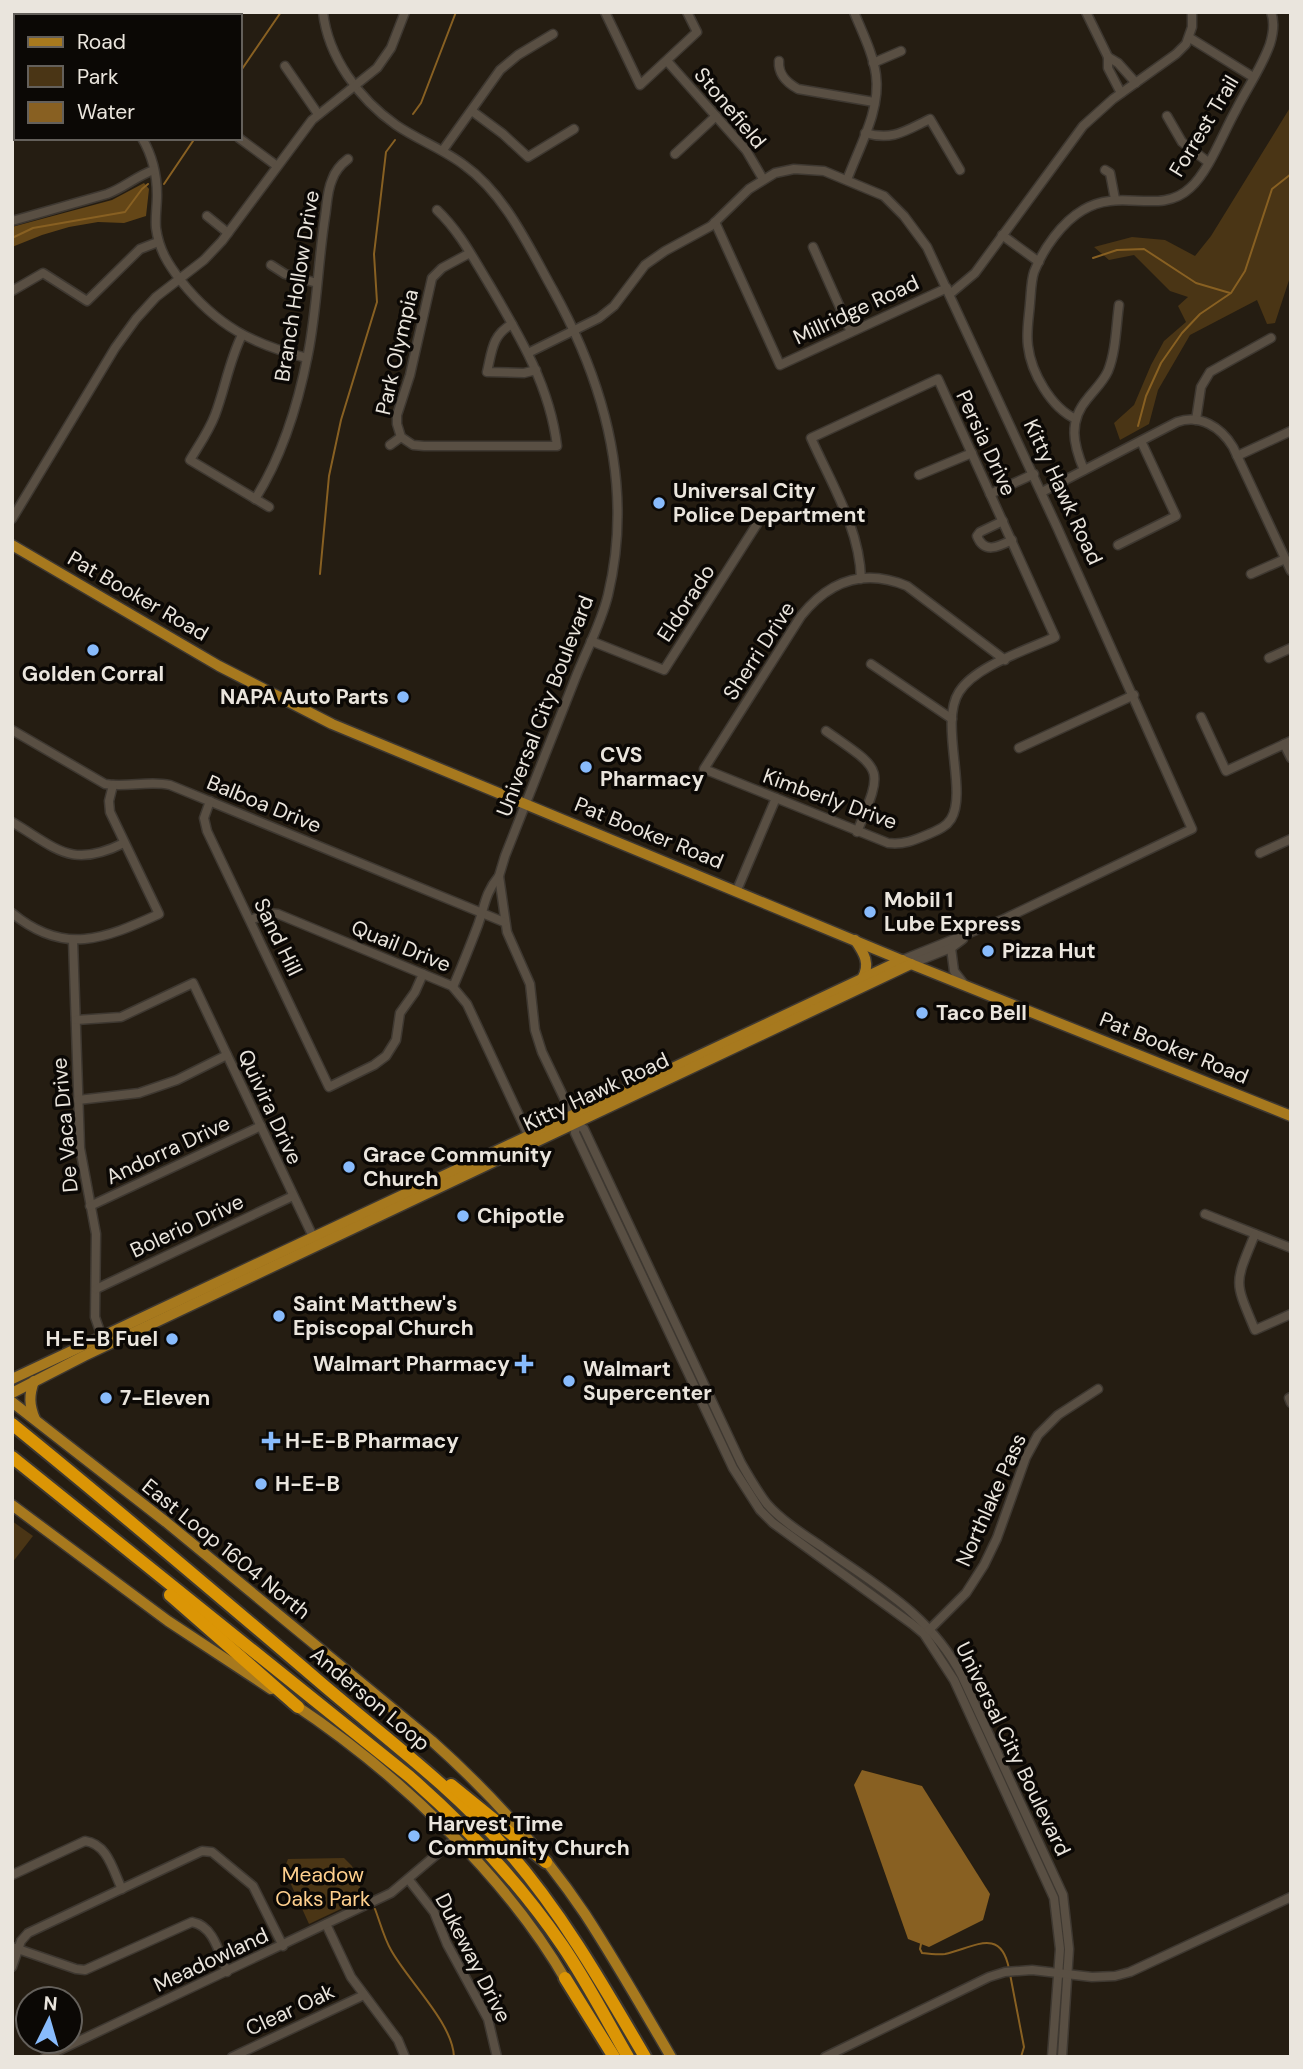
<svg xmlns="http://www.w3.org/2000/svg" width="1303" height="2069" viewBox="0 0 1303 2069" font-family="'DM Sans',sans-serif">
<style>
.green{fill:#4a3515}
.forest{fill:#644617}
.water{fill:#886022}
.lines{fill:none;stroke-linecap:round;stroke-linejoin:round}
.stream{stroke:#886022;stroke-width:2}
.minor-casing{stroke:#3e3831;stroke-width:11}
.major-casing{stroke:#3e3831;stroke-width:13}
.highway-casing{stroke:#3e3831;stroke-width:16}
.minor{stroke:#594f43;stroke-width:8}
.major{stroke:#a7791e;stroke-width:10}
.highway{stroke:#db9505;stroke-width:12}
.poi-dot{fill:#88bbfc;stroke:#0b0805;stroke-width:2.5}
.labels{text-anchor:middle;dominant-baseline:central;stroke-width:7;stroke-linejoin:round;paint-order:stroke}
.street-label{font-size:21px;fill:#eae5dd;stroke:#0b0805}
.poi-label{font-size:21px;font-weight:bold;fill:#eae5dd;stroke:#0b0805;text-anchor:start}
.park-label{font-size:21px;fill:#ffd08e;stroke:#0b0805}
</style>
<rect width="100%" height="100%" fill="#251d12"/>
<!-- green -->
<g class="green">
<path d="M1291,106v168l-16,49 -8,1 -10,-24 -67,35 -32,55 -9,34 -29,16 -6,-17 20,-18 17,-40 13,-24 22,-19 -8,-16 10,-9 -18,-6 -36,-36 -25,5 -15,-13 38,-10 33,3 30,16 16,-20z"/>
<path d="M12,1521l21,15 -21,27z"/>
<path d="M344,1858l8,8 12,32 -55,26 -25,-55 4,-10z"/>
</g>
<!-- forest -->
<path class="forest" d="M144,183l5,6 -3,27 -22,7 -26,-1 -29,5 -27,8 -30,12v-20l100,-27z"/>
<!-- water -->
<path class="water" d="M862,1770l60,16 68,108 -7,26 -54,27 -21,-8 -54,-154z"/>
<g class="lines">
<!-- stream -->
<g class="stream">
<path d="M240,72l41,-60"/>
<path d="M413,114l8,-11 35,-91"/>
<path d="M164,184l31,-46"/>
<path d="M12,238l21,-10 92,-16 17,-23 6,-5"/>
<path d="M1093,258l24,-8 27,-1 52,34 34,10"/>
<path d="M1138,426l8,-30 15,-33 21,-30 18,-19 31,-21 14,-22 27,-82 19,-15"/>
<path d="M320,574l9,-98 12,-56 36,-118 -3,-48 12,-102 9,-12"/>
<path d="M375,1909c5,13 9,29 16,41 17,31 62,73 63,107"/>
<path d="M921,1944l-1,5 2,4c8,1 16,2 23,1 28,-6 56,-28 64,15"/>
<path d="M1010,1974l14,73 -3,10"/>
</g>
<defs>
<g id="minor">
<path d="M64,12l2,4"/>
<path d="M323,12c5,45 36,87 73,113 22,15 47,24 68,40 41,29 65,82 89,125 52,94 81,197 55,305 -7,29 -22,56 -33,84 -23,59 -47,118 -70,177l-6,20 8,56 23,52 5,46 7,22 34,71 8,6 157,334c8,14 16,28 26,41 15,17 36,30 55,43 55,39 108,67 140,129l101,219 6,54 -7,108"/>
<path d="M605,12l35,73 57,-53 -10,-20"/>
<path d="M1086,12l22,45 10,6 18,20"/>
<path d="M133,16l7,-4"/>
<path d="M1190,38l63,39"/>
<path d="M1108,57v11l13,25"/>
<path d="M667,61l79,89 17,29"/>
<path d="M779,61c-1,14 8,22 19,28l76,13"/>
<path d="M873,63l28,-12"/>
<path d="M285,66l33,48"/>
<path d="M12,71l4,-2"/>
<path d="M472,111l31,23 25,23 46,-28"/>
<path d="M1167,116l15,26 26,20"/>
<path d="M865,133c28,8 40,-2 65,-14l30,51"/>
<path d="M142,138c10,17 15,38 15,57 0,11 -2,22 -1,33 3,22 12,36 25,53 36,45 71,63 126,77"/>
<path d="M239,138l38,28"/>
<path d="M443,150l57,-80 18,-15 35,-21"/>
<path d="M675,154l41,-38"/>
<path d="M1105,170l5,3 5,26"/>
<path d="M847,180c12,-33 34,-70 29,-105 -3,-22 -14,-43 -22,-63"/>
<path d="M437,210c23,22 36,48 52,74 30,51 61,102 68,162h-133l-11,-1 -12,-8 -4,-13v-9l13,-40 22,-97 10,-10 28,-15"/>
<path d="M207,216l21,17"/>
<path d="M12,221l95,-27c17,-6 29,-18 47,-24"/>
<path d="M715,222l65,143 167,-77"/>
<path d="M1002,235l37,27"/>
<path d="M813,247l38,85"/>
<path d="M271,265l14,9 32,9"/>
<path d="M12,291l31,-18 44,28 53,-52 18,-7"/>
<path d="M950,294l25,-21 108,-147 30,-27 63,-45 10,-10 6,-17v-15"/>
<path d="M512,324c-20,11 -20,27 -25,48l37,1 12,-3"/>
<path d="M242,335c-13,26 -17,54 -27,80 -6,16 -16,30 -25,45l79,47"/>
<path d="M528,353l71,-35 15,-12 31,-41 20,-14 46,-25 38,-37 26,-16 19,-4 30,2 60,25 20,20 23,31 130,280 135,302 -188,90 -102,41"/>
<path d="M1076,419c-25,-11 -45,-47 -48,-73 -2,-14 1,-29 2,-43 1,-10 1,-22 4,-31 9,-23 28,-50 49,-62 37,-23 77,6 107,-22 19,-17 33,-55 46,-78 11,-22 26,-43 34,-66 3,-10 5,-22 1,-32"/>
<path d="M1196,420l5,-33 9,-15 61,-34"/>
<path d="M390,445l11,-8"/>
<path d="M1237,456l54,-25"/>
<path d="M1084,470c-11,-26 -16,-49 4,-72 7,-9 15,-16 20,-27 8,-20 8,-44 11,-66"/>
<path d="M919,475l53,-22"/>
<path d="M1042,492l135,-70c23,-8 44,5 56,25l58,124"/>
<path d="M990,494l44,-20"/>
<path d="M255,499c28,-44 43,-94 53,-145 9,-45 10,-92 17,-137 2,-12 2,-26 7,-37 3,-9 8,-15 16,-21"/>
<path d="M12,519l103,-171 21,-29 20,-22 48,-37 18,-19 90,-121 65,-52 14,-20 14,-36"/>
<path d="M1003,521l-23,11 -3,4c7,18 21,11 35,4"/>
<path d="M1118,545l58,-29 -35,-75"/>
<path d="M1251,574l34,-15"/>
<path d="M861,579c-1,-50 -30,-96 -50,-141l127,-59 117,258c-28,13 -80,29 -96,55 -20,31 9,100 -8,127 -5,8 -13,11 -22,15 -14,6 -25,11 -41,9l-184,-74 97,-153c28,-35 63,-48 106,-30l98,74"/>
<path d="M591,641l73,29 93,-146"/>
<path d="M1269,658l22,-10"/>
<path d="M871,664l81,55"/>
<path d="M1201,717l25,54 65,-30"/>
<path d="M12,730l93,54c22,4 43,-4 65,1l334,137"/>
<path d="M826,731c58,41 58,35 31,101"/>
<path d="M1284,744l7,14"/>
<path d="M1019,748l115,-53"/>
<path d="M210,801l-6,17 3,13 122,256 45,-22 12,-9 10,-16 4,-27 15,-21 8,-18"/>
<path d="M12,822c46,27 59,47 112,21"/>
<path d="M1260,853l31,-14"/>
<path d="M737,890l39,-92"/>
<path d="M12,913c52,43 92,26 147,1l-49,-102 -1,-11 4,-16"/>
<path d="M250,920l19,-7 9,1 174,72 15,18 64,137"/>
<path d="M73,940l7,208 16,86 -1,83 8,23"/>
<path d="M951,948l3,23 10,13"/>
<path d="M911,964l40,-16 12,-9"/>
<path d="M453,987c9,-21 17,-41 25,-62 7,-20 7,-32 21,-49"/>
<path d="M76,1020l45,-3 72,-34 123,260"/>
<path d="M78,1100l61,-7 38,-13 50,-25"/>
<path d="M576,1123l-1,10 158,335 27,42 13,13 139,101 12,10 30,46 100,218 6,51 -8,108"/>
<path d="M90,1206l171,-80"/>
<path d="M1205,1214l86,34"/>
<path d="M1255,1234c-21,51 -21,46 0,96l36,-16"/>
<path d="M96,1289l197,-93"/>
<path d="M1291,1397l-2,1 2,5"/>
<path d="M929,1630l37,-37 18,-28 13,-27 29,-81 12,-22 20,-20 40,-26"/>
<path d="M12,1875l73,-34c23,3 28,30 37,48"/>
<path d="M409,1880l25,32 13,32 41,75 9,38"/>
<path d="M326,1924l25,53 47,63 7,17"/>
<path d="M12,1947l64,22 9,1 107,-48c22,4 27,31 35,50"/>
<path d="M12,1967l9,-26 7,-8 174,-82 10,1 41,34 30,60"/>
<path d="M45,2057l346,-164 64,-54"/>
<path d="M232,2057l132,-62"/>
<path d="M825,2057l164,-80 16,-5 27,-2 60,7 23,-1 15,-4 161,-75"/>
</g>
<g id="major">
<path d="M12,545l207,121 113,58 579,240 380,152"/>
<path d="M855,940c9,13 16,24 7,39"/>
<path d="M12,1379l890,-419"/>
<path d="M34,1381c-5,14 -5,24 1,38"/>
<path d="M12,1393l72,-37 827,-392"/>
<path d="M12,1402l154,120 266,219c57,51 110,109 153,173 30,46 58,95 86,143"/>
<path d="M12,1505l156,116 103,68"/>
<path d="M292,1703c103,68 214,172 275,279"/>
</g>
<g id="highway">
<path d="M12,1424c105,85 207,172 309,259 63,54 131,104 186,167 55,63 96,135 138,207"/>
<path d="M12,1457l398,320c58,51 109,105 152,168 24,35 44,74 66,112"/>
<path d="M170,1595l128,112"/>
<path d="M451,1785l95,77"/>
<path d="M565,1978l49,79"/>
</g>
</defs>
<!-- minor casing -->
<use href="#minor" class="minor-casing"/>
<!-- major casing -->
<use href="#major" class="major-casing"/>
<!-- highway casing -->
<use href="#highway" class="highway-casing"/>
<!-- minor -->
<use href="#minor" class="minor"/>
<!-- major -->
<use href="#major" class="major"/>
<!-- highway -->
<use href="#highway" class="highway"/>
</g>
<!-- markers -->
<g class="poi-dot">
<circle cx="659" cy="503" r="7"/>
<circle cx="93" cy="650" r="7"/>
<circle cx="403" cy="697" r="7"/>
<circle cx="586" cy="767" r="7"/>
<circle cx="870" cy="912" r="7"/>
<circle cx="988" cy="951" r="7"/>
<circle cx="922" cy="1013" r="7"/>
<circle cx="349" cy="1167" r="7"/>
<circle cx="463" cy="1216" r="7"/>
<circle cx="279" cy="1316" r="7"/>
<circle cx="172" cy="1339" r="7"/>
<path d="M520.5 1353.5h7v7h7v7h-7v7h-7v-7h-7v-7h7z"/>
<circle cx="569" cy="1381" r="7"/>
<circle cx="106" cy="1398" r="7"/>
<path d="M267.5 1430.5h7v7h7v7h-7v7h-7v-7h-7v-7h7z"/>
<circle cx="261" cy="1484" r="7"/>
<circle cx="414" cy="1836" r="7"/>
</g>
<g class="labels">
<!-- street labels -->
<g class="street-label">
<text transform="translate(730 108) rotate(50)">Stonefield</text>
<text transform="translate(1204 126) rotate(-59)">Forrest Trail</text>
<text transform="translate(297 286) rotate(-81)">Branch Hollow Drive</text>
<text transform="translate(856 310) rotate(-25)">Millridge Road</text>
<text transform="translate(397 352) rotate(-77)">Park Olympia</text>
<text transform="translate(986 443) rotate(65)">Persia Drive</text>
<text transform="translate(1063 492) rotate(65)">Kitty Hawk Road</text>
<text transform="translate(138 596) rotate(30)">Pat Booker Road</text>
<text transform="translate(686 603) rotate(-57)">Eldorado</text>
<text transform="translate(759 651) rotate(-57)">Sherri Drive</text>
<text transform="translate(545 706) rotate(-69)">Universal City Boulevard</text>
<text transform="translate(830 799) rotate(20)">Kimberly Drive</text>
<text transform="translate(264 804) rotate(22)">Balboa Drive</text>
<text transform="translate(649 833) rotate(22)">Pat Booker Road</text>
<text transform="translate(278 937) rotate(64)">Sand Hill</text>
<text transform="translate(401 946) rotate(22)">Quail Drive</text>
<text transform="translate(1174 1048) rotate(22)">Pat Booker Road</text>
<text transform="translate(596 1092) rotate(-25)">Kitty Hawk Road</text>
<text transform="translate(270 1107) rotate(65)">Quivira Drive</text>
<text transform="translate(65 1125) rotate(-95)">De Vaca Drive</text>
<text transform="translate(168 1150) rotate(-25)">Andorra Drive</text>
<text transform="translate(187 1226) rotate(-25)">Bolerio Drive</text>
<text transform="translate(991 1500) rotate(-66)">Northlake Pass</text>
<text transform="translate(226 1549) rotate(39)">East Loop 1604 North</text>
<text transform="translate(370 1699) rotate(40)">Anderson Loop</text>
<text transform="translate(1013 1749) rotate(64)">Universal City Boulevard</text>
<text transform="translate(473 1958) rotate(63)">Dukeway Drive</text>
<text transform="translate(211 1960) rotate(-25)">Meadowland</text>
<text transform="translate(290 2010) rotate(-25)">Clear Oak</text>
</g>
<!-- poi labels -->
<g class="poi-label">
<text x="673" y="491">Universal City<tspan x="673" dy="24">Police Department</tspan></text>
<text x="93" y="674" text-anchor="middle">Golden Corral</text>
<text x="389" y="697" text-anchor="end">NAPA Auto Parts</text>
<text x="600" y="755">CVS<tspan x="600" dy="24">Pharmacy</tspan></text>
<text x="884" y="900">Mobil 1<tspan x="884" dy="24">Lube Express</tspan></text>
<text x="1002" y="951">Pizza Hut</text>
<text x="936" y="1013">Taco Bell</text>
<text x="363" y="1155">Grace Community<tspan x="363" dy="24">Church</tspan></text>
<text x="477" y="1216">Chipotle</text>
<text x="293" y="1304">Saint Matthew's<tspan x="293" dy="24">Episcopal Church</tspan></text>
<text x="158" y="1339" text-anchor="end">H-E-B Fuel</text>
<text x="510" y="1364" text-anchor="end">Walmart Pharmacy</text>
<text x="583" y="1369">Walmart<tspan x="583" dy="24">Supercenter</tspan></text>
<text x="120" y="1398">7-Eleven</text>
<text x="285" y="1441">H-E-B Pharmacy</text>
<text x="275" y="1484">H-E-B</text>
<text x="428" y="1824">Harvest Time<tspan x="428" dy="24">Community Church</tspan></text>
</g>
<!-- park labels -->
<g class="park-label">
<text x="323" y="1875">Meadow<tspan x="323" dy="24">Oaks Park</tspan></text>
</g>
</g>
<!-- border -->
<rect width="1303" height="2069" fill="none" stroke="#eae5dd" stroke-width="28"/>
<!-- legend -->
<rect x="14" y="14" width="228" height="126" fill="#0b0805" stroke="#64605b" stroke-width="2"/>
<rect x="28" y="37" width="35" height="10" fill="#a7791e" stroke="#64605b" stroke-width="2"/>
<text x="77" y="49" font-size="21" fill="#eae5dd">Road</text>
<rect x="28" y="66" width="35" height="21" fill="#4a3515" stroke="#64605b" stroke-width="2"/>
<text x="77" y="84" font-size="21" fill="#eae5dd">Park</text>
<rect x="28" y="102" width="35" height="21" fill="#886022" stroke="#64605b" stroke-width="2"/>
<text x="77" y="119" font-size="21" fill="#eae5dd">Water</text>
<!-- north arrow -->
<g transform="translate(49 2020) rotate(5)"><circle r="33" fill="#0b0805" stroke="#64605b" stroke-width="2"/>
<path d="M0-5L12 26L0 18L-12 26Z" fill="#88bbfc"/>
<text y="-10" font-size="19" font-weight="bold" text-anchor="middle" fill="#eae5dd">N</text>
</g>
</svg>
